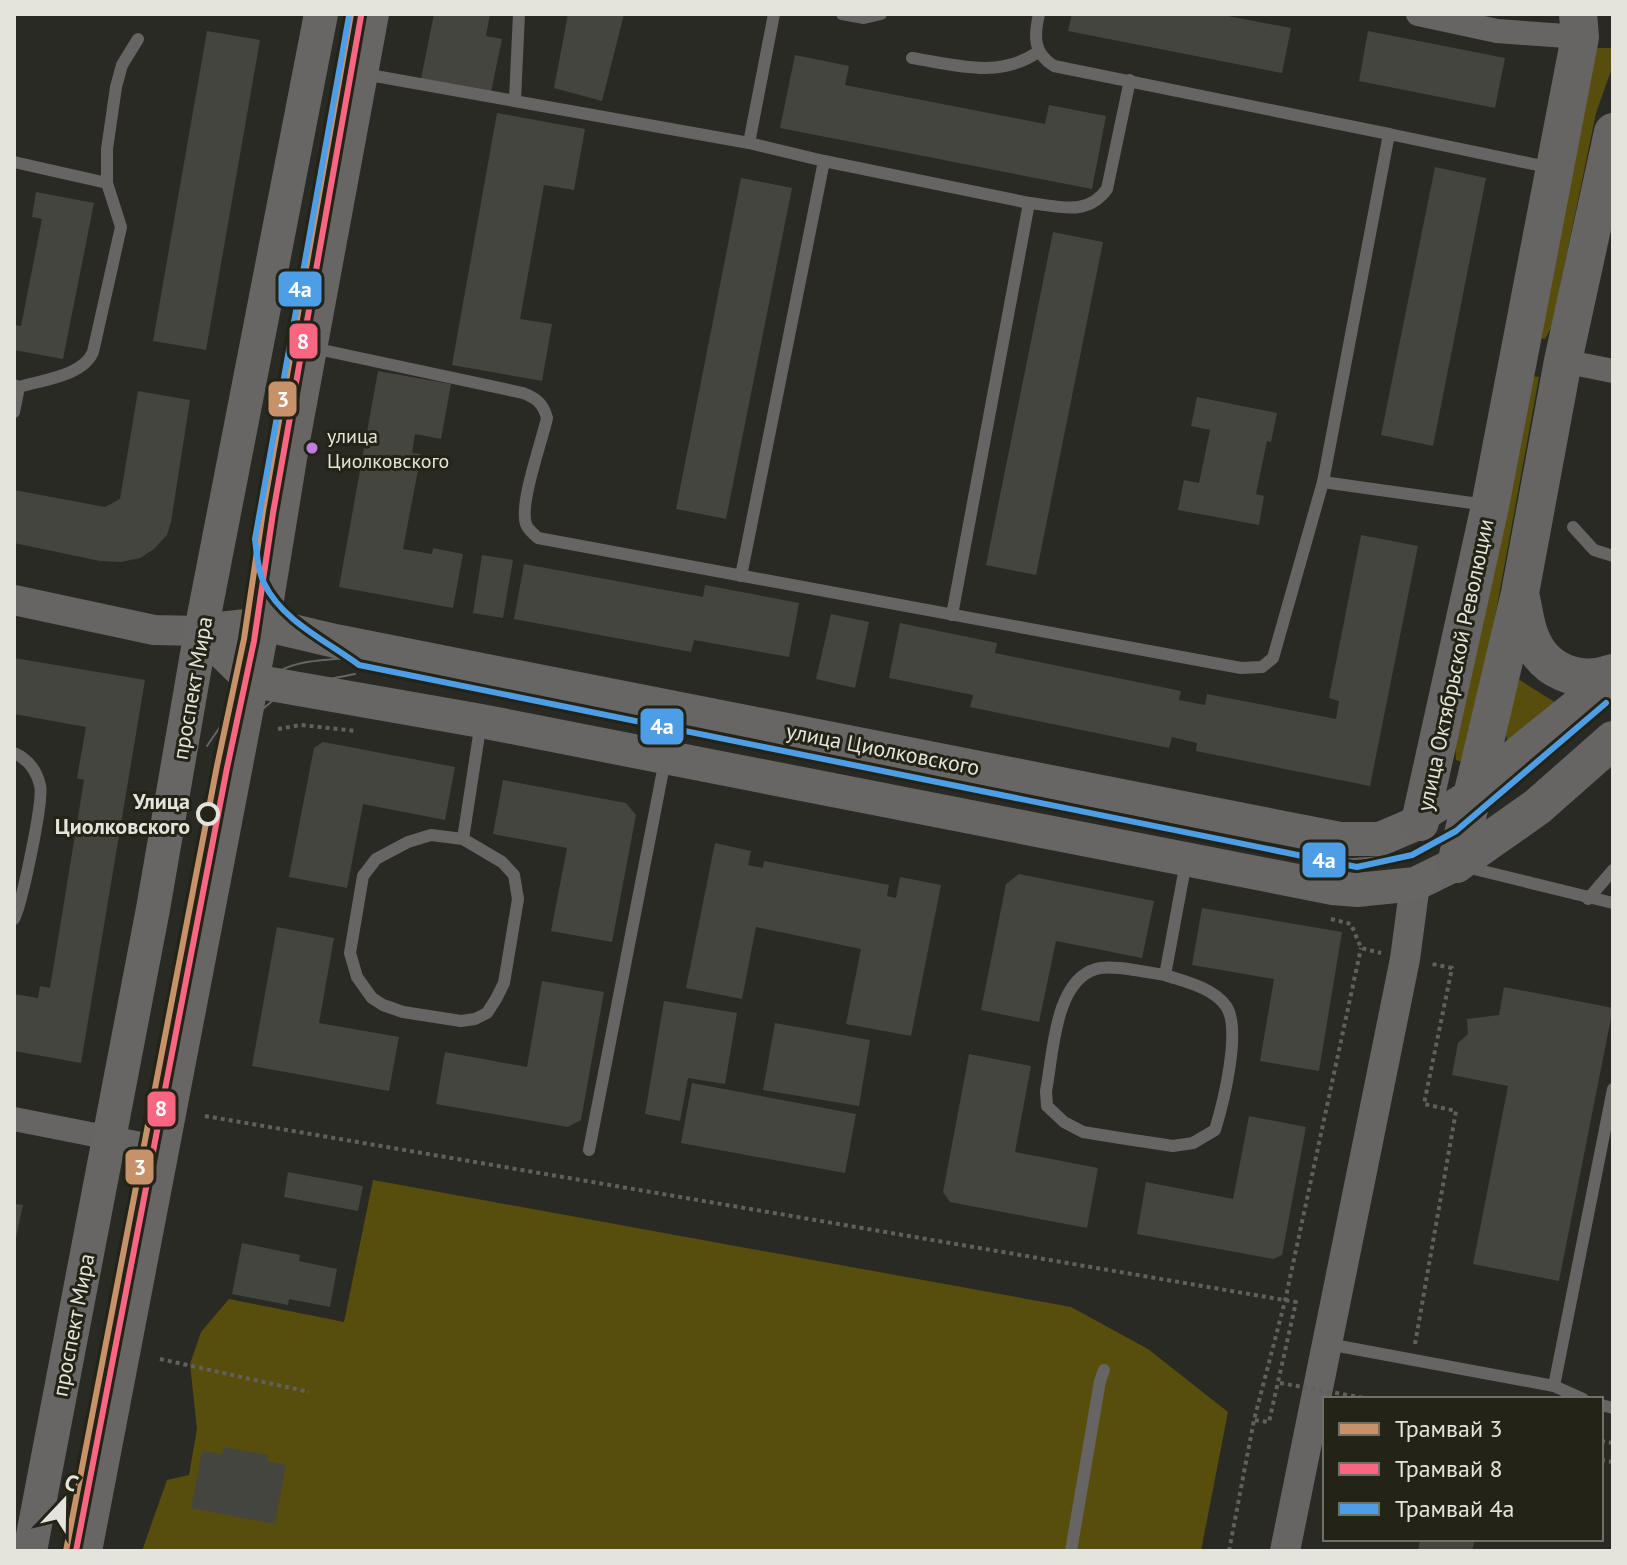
<svg xmlns="http://www.w3.org/2000/svg" width="1627" height="1565" viewBox="0 0 1627 1565" font-family="'PT Sans',sans-serif">
<style>
.green{fill:#574e0d}
.building{fill:#454540}
.lines{fill:none;stroke-linecap:round;stroke-linejoin:round}
.path{stroke:#61605d;stroke-width:4;stroke-dasharray:4 4;stroke-linecap:butt}
.service{stroke:#666564;stroke-width:12}
.minor{stroke:#666564;stroke-width:24}
.tertiary{stroke:#666564;stroke-width:30}
.secondary{stroke:#676665;stroke-width:34}
.primary{stroke:#666563;stroke-width:38}
.tram{stroke:#666664;stroke-width:2}
.path-bridge{stroke:#61605d;stroke-width:4;stroke-dasharray:4 4;stroke-linecap:butt}
.tram-1-casing{stroke:#242317;stroke-width:12}
.tram-2-casing{stroke:#242317;stroke-width:12}
.tram-3-casing{stroke:#242317;stroke-width:12}
.tram-1{stroke:#c7916a;stroke-width:6}
.tram-2{stroke:#fa6682;stroke-width:6}
.tram-3{stroke:#4d9ee5;stroke-width:6}
.bus-dot{fill:#c07fdc;stroke:#242317;stroke-width:3}
.stop-dot{fill:#242317;stroke:#e5e4dc;stroke-width:4}
.labels{text-anchor:middle;dominant-baseline:central;stroke-width:6;stroke-linejoin:round;paint-order:stroke}
.bus-label{font-size:20px;fill:#e5e4dc;stroke:#242317;text-anchor:start}
.street-label{font-size:22px;fill:#e5e4dc;stroke:#242317}
.stop-label{font-size:22px;font-weight:bold;fill:#e5e4dc;stroke:#242317;text-anchor:end}
.line-badge{stroke:#242317;stroke-width:3}
.badge-label{font-size:22px;text-anchor:middle;font-weight:bold;fill:#fff}
</style>
<rect width="100%" height="100%" fill="#2a2a24"/>
<!-- green -->
<g class="green">
<path d="M1589,48h24v17l-17,48 -44,213 -7,13 -13,-3z"/>
<path d="M1523,375l16,2 -71,387 -12,-4 -2,-29z"/>
<path d="M1515,677l41,26 -48,39 -5,-17z"/>
<path d="M373,1180l698,127 77,42 80,63 -27,139h-1059l25,-71 22,-5 8,-46 -7,-65 11,-32 28,-33 115,23z"/>
</g>
<!-- building -->
<g class="building">
<path d="M434,14h56l-4,22 16,3 -11,53 -70,-13z"/>
<path d="M568,14h56l-22,87 -48,-13z"/>
<path d="M1072,14h145l74,14 -9,45 -214,-42z"/>
<path d="M207,31l53,9 -54,310 -53,-9z"/>
<path d="M1368,31l137,27 -10,50 -136,-27z"/>
<path d="M795,55l54,11 -4,19 200,39 4,-19 57,11 -14,73 -312,-61z"/>
<path d="M497,113l88,16 -11,61 -30,-5 -24,134 32,5 -10,57 -90,-16z"/>
<path d="M1435,167l51,11 -53,268 -52,-11z"/>
<path d="M741,178l51,10 -66,331 -50,-10z"/>
<path d="M36,192l58,11 -31,156 -49,-9v-25l7,1 21,-107 -10,-2z"/>
<path d="M1053,232l50,10 -67,333 -50,-10z"/>
<path d="M378,371l73,13 -10,55 -26,-5 -3,19 9,1 -18,95 29,5 1,-6 30,6 -10,54 -114,-21z"/>
<path d="M138,391l52,9 -19,122 -4,13 -13,14 -14,9 -19,4 -21,-1 -86,-18v-53l91,17 15,-8z"/>
<path d="M1197,397l80,16 -6,29 -4,-1 -11,53 8,2 -5,29 -81,-15 6,-30 15,3 11,-53 -19,-4z"/>
<path d="M1361,535l57,11 -48,240 -174,-35 1,-8 -25,-6 -3,11 -199,-41 3,-12 -84,-17 11,-55 97,20 -2,10 186,38 -2,9 26,5 2,-11 129,25 3,-18 -10,-3z"/>
<path d="M482,555l31,5 -10,58 -30,-5z"/>
<path d="M524,564l179,33 2,-12 94,18 -10,54 -95,-17 -3,12 -177,-33z"/>
<path d="M831,614l38,8 -14,66 -39,-9z"/>
<path d="M14,658l131,22 -64,383 -67,-12v-57l24,4 2,-12 10,2 34,-208 -7,-2 9,-51 -72,-13z"/>
<path d="M323,742l132,25 -10,53 -82,-16 -16,84 -58,-11 25,-129z"/>
<path d="M503,780l123,23 10,12 -24,127 -61,-11 16,-83 -74,-14z"/>
<path d="M715,843l36,8 -3,14 15,3 1,-7 125,24 -2,11 9,2 4,-21 41,8 -30,151 -65,-12 15,-75 -105,-22 -14,72 -56,-11z"/>
<path d="M1019,874l135,27 -12,57 -86,-17 -17,81 -58,-12 25,-126z"/>
<path d="M1202,908l140,24 -23,139 -59,-10 14,-82 -82,-14z"/>
<path d="M277,927l57,11 -15,85 80,14 -10,54 -137,-25z"/>
<path d="M542,981l62,11 -23,128 -13,7 -132,-23 9,-52 82,15z"/>
<path d="M1504,987l109,21 -54,273 -86,-17 35,-178 -56,-11 6,-32 10,-9 -1,-15 32,-4z"/>
<path d="M664,1001l73,12 -12,71 -37,-6 -8,43 -35,-7z"/>
<path d="M775,1023l95,17 -11,66 -96,-16z"/>
<path d="M969,1054l62,12 -16,86 83,16 -11,60 -137,-26 -7,-10z"/>
<path d="M692,1083l164,31 -11,59 -164,-30z"/>
<path d="M1249,1116l57,11 -24,128 -9,4 -136,-25 9,-52 87,17z"/>
<path d="M288,1172l75,14 -5,25 -74,-14z"/>
<path d="M14,1204l9,1 -8,37h-1z"/>
<path d="M242,1243l58,12 -1,6 38,8 -7,38 -41,-8 -1,6 -56,-11z"/>
<path d="M224,1447l44,8 -1,6 19,4 -11,59 -84,-16 11,-57 20,3z"/>
<path d="M1420,1539h55l-3,12h-54z"/>
</g>
<g class="lines">
<!-- path -->
<g class="path">
<path d="M278,729l23,-4 55,6"/>
<path d="M1331,919l20,5 10,24 20,5"/>
<path d="M205,1116l1091,186 -27,120 -15,-2"/>
<path d="M1415,1344l41,-233 -32,-7 28,-136 -20,-4"/>
<path d="M160,1359l149,33"/>
<path d="M1601,1441l12,2"/>
<path d="M1601,1460l12,2"/>
<path d="M1229,1551l25,-131 31,-119 76,-353"/>
</g>
<!-- service -->
<g class="service">
<path d="M842,14l22,4 17,-4"/>
<path d="M1039,14c-5,22 -6,39 15,52l335,68"/>
<path d="M912,58c44,7 87,21 126,-6"/>
<path d="M364,74l385,69 75,18"/>
<path d="M515,99l4,-85"/>
<path d="M749,143l25,-129"/>
<path d="M14,162l93,21"/>
<path d="M1029,203c30,3 58,14 78,-14l23,-109"/>
<path d="M313,348l210,45c13,5 20,10 24,25 -5,23 -28,86 -21,106 2,6 7,9 12,14l703,130 21,-1 11,-9 50,-176 163,23"/>
<path d="M14,385l5,2c23,-7 64,-11 74,-35l28,-125 -14,-44v-34l9,-62 6,-22 16,-26"/>
<path d="M14,412l5,-25"/>
<path d="M1323,482l66,-348 163,34"/>
<path d="M1573,527l21,23 19,6"/>
<path d="M741,576l83,-415 205,42 -77,412"/>
<path d="M14,753c14,6 22,16 26,32 4,15 -18,118 -26,134"/>
<path d="M463,839l39,23 12,13 4,24 -14,84 -8,16 -9,14 -12,6 -14,2 -58,-9 -20,-7 -11,-7 -15,-21 -7,-24 13,-77 13,-17 32,-17 23,-7 32,4 18,-117"/>
<path d="M1466,867l147,36"/>
<path d="M1588,899l25,-29"/>
<path d="M1165,975c20,7 47,12 61,31 16,23 -3,98 -11,124l-22,13 -20,3 -53,-8 -37,-6 -19,-10 -17,-16 -1,-15c7,-35 8,-110 50,-122 17,-5 51,4 69,6l21,-113"/>
<path d="M589,1150l76,-390"/>
<path d="M1328,1344l226,42 29,13"/>
<path d="M1554,1386l59,-297"/>
<path d="M1601,1405l12,3"/>
<path d="M1071,1551l29,-170 4,-11"/>
</g>
<!-- minor -->
<g class="minor">
<path d="M1418,14l79,17 83,6"/>
<path d="M1563,361l50,10"/>
<path d="M1420,822l54,-34"/>
<path d="M14,1119l147,29"/>
</g>
<!-- tertiary -->
<g class="tertiary">
<path d="M14,600l140,30 47,1"/>
<path d="M1285,1551l120,-592 10,-75"/>
</g>
<!-- secondary -->
<g class="secondary">
<path d="M201,631l50,49 8,2 222,39 852,167 24,2 58,-6 41,-20"/>
<path d="M201,631l62,-7 72,17 1005,198h40l40,-17"/>
<path d="M30,1551l123,-642 48,-278 120,-617"/>
<path d="M85,1551l178,-927 29,-178 80,-432"/>
</g>
<!-- primary -->
<g class="primary">
<path d="M1521,598c3,12 4,26 9,38 13,36 49,49 83,37"/>
<path d="M1474,788l36,-26 103,-83"/>
<path d="M1420,822l70,-316 90,-469 -2,-23"/>
<path d="M1456,864l64,-271 43,-232 50,-229"/>
<path d="M1456,864l81,-57 76,-67"/>
</g>
<!-- tram -->
<g class="tram">
<path d="M207,746c24,-36 50,-74 95,-83 18,-4 37,-3 55,-7l816,173 164,31 47,-3 40,-9 32,-18 48,-38 109,-93"/>
<path d="M217,766l29,-43 43,-36 66,-13"/>
</g>
<!-- path-bridge -->
<path class="path-bridge" d="M1280,1383l90,16"/>
<defs>
<path id="tram-1" d="M66,1551l151,-785 27,-127 19,-128 88,-497"/>
<path id="tram-2" d="M76,1551l151,-783 27,-127 19,-128 88,-497"/>
<path id="tram-3" d="M349,16l-94,523c2,14 2,30 9,44 18,38 63,58 95,82l998,202 55,-12 44,-24 150,-128"/>
</defs>
<!-- tram-1 casing -->
<use href="#tram-1" class="tram-1-casing"/>
<!-- tram-2 casing -->
<use href="#tram-2" class="tram-2-casing"/>
<!-- tram-3 casing -->
<use href="#tram-3" class="tram-3-casing"/>
<!-- tram-1 -->
<use href="#tram-1" class="tram-1"/>
<!-- tram-2 -->
<use href="#tram-2" class="tram-2"/>
<!-- tram-3 -->
<use href="#tram-3" class="tram-3"/>
</g>
<!-- markers -->
<circle class="bus-dot" cx="312" cy="448" r="7"/>
<circle class="stop-dot" cx="208" cy="814" r="10"/>
<g class="labels">
<!-- bus labels -->
<g class="bus-label">
<text x="327" y="436">улица<tspan x="327" dy="25">Циолковского</tspan></text>
</g>
<!-- street labels -->
<g class="street-label">
<text transform="translate(1455 665) rotate(-78)">улица Октябрьской Революции</text>
<text transform="translate(192 688) rotate(-80)">проспект Мира</text>
<text transform="translate(883 749) rotate(11)">улица Циолковского</text>
<text transform="translate(73 1325) rotate(-79)">проспект Мира</text>
</g>
<!-- stop labels -->
<g class="stop-label">
<text x="190" y="801">Улица<tspan x="190" dy="25">Циолковского</tspan></text>
</g>
</g>
<g class="line-badge">
<rect x="277" y="270" width="46" height="38" rx="8" fill="#4d9ee5"/>
<rect x="288" y="322" width="31" height="38" rx="8" fill="#fa6682"/>
<rect x="267" y="380" width="31" height="38" rx="8" fill="#c7916a"/>
<rect x="639" y="707" width="46" height="39" rx="8" fill="#4d9ee5"/>
<rect x="1301" y="841" width="46" height="38" rx="8" fill="#4d9ee5"/>
<rect x="146" y="1090" width="31" height="38" rx="8" fill="#fa6682"/>
<rect x="124" y="1148" width="31" height="38" rx="8" fill="#c7916a"/>
</g>
<g class="badge-label">
<text x="300" y="297">4а</text>
<text x="303" y="349">8</text>
<text x="283" y="407">3</text>
<text x="662" y="734">4а</text>
<text x="1324" y="868">4а</text>
<text x="161" y="1116">8</text>
<text x="140" y="1175">3</text>
</g>
<!-- border -->
<rect width="1627" height="1565" fill="none" stroke="#e5e4dc" stroke-width="32"/>
<!-- legend -->
<rect x="1323" y="1397" width="280" height="144" fill="#242317" stroke="#717066" stroke-width="2"/>
<rect x="1339" y="1423" width="40" height="12" fill="#c7916a" stroke="#717066" stroke-width="2"/>
<text x="1395" y="1437" font-size="24" fill="#e5e4dc">Трамвай 3</text>
<rect x="1339" y="1463" width="40" height="12" fill="#fa6682" stroke="#717066" stroke-width="2"/>
<text x="1395" y="1477" font-size="24" fill="#e5e4dc">Трамвай 8</text>
<rect x="1339" y="1503" width="40" height="12" fill="#4d9ee5" stroke="#717066" stroke-width="2"/>
<text x="1395" y="1517" font-size="24" fill="#e5e4dc">Трамвай 4а</text>
<!-- north arrow -->
<g transform="translate(64 1501) rotate(22)" stroke="#242317" stroke-width="6" paint-order="stroke">
<path d="M0-6L14 30L0 20L-14 30Z" fill="#e5e4dc"/>
<text y="-12" font-size="22" font-weight="bold" text-anchor="middle" fill="#e5e4dc">С</text>
</g>
</svg>
